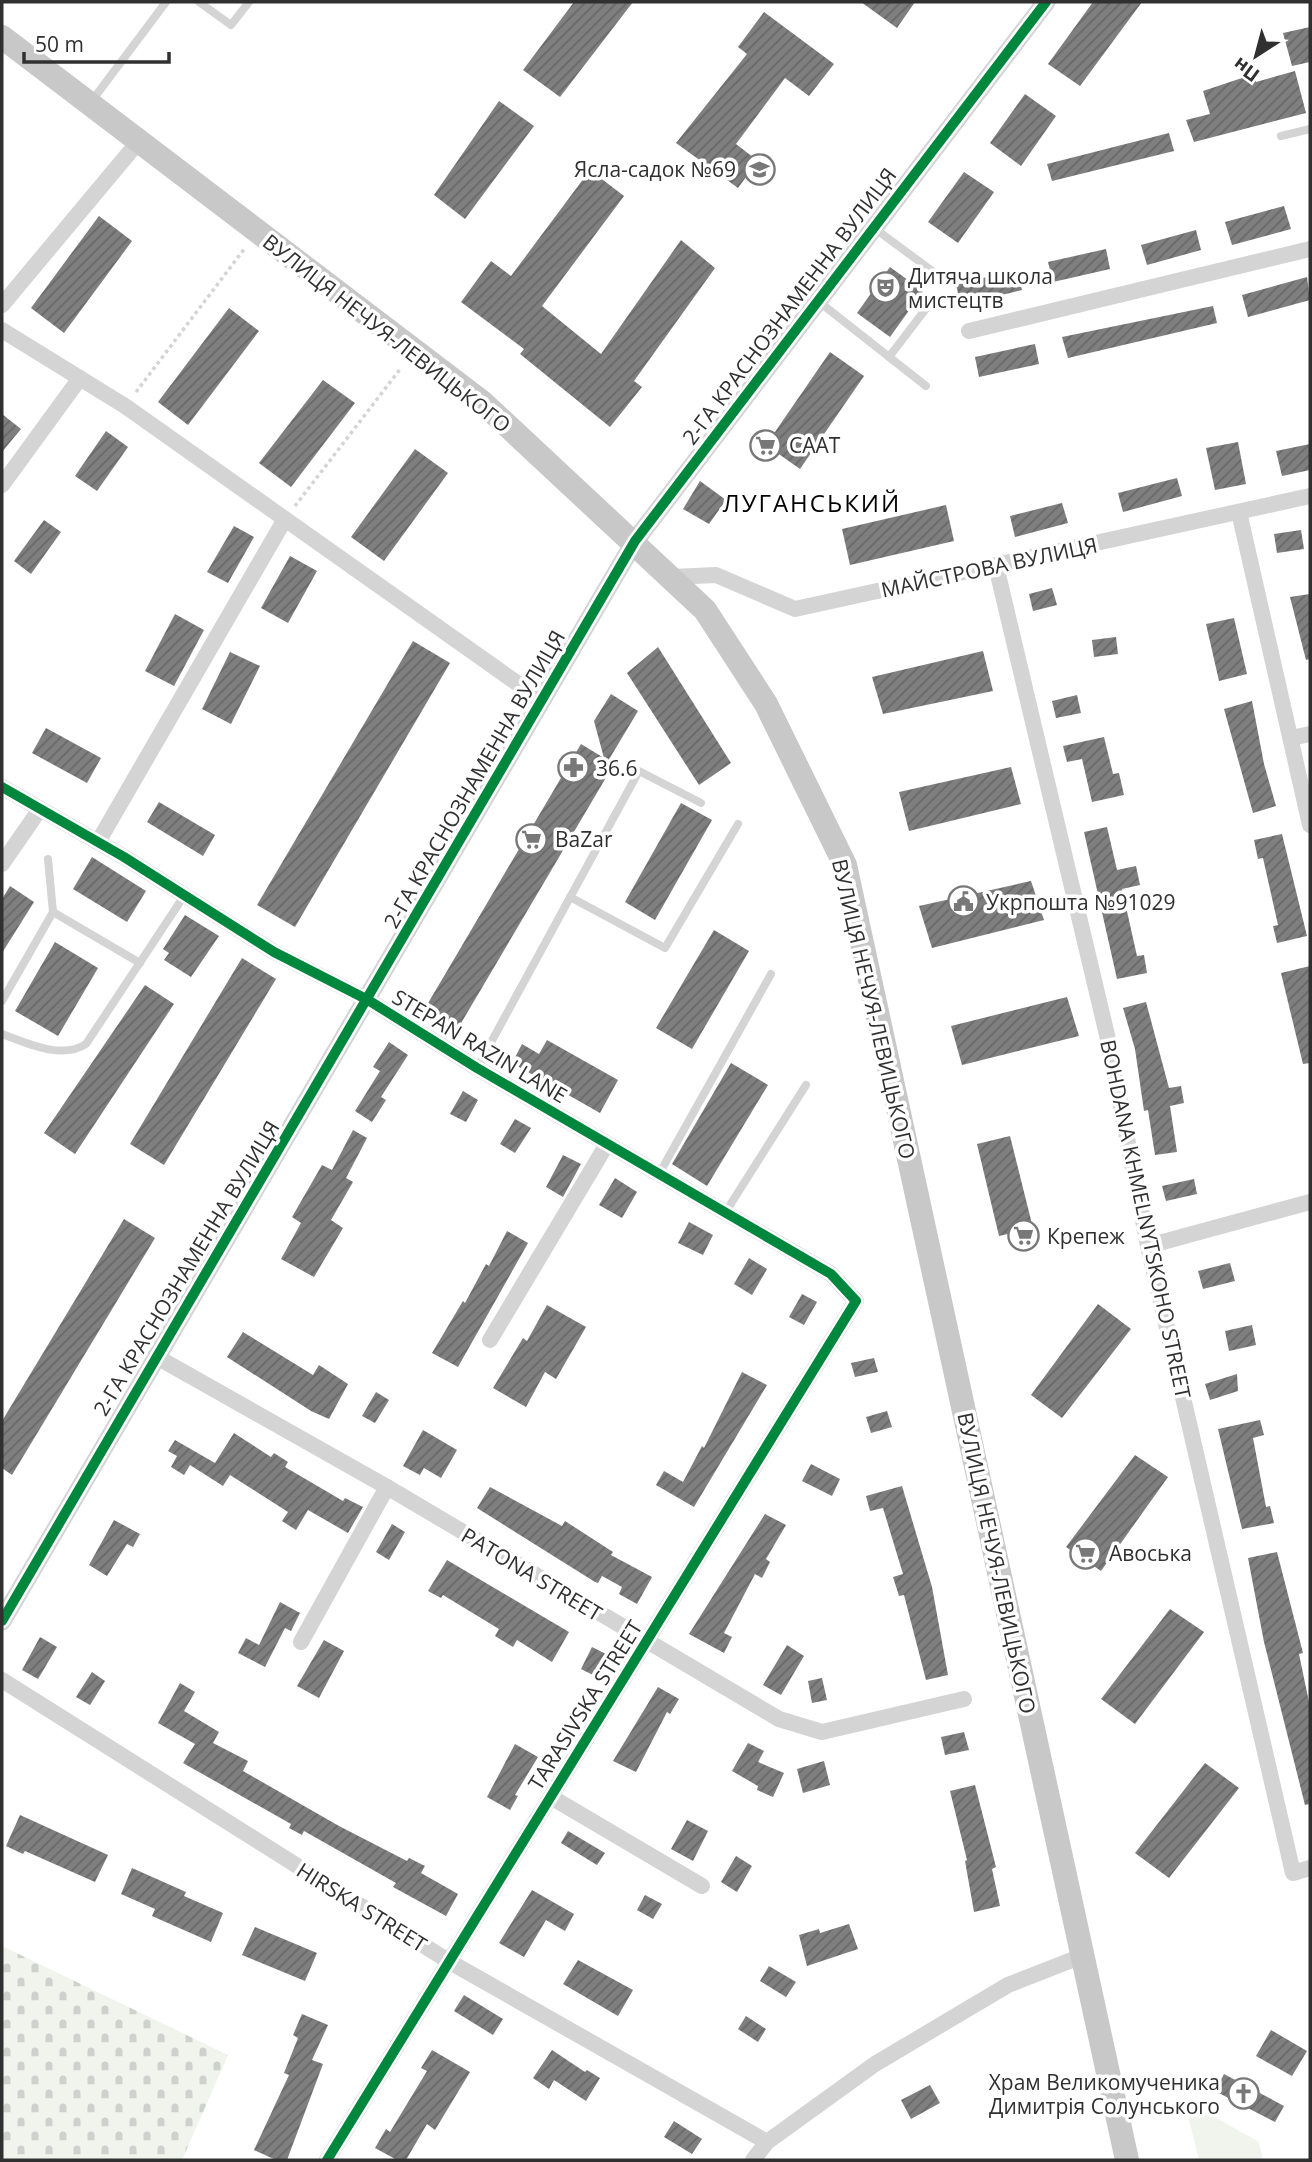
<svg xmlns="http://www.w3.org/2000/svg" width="1312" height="2162" viewBox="0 0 1312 2162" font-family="'Open Sans',sans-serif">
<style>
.grass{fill:#f0f4ed}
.cemetery{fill:url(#cemetery-stones)}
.building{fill:url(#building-hatch)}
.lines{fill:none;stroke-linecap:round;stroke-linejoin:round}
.path{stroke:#d4d4d4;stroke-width:3.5;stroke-dasharray:3.5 3.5;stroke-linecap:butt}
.service{stroke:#d4d4d4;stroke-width:8}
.minor{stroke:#d4d4d4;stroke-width:16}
.tertiary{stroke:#d4d4d4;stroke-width:19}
.primary{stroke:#c8c8c8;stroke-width:24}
.cycleway-casing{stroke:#fff;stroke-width:15}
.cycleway{stroke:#00873e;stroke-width:10}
.labels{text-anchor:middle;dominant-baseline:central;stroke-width:7;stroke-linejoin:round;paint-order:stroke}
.poi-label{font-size:21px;fill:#303030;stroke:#fff;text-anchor:start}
.street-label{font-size:21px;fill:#303030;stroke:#fff}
.quarter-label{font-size:24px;letter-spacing:2px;fill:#000;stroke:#fff}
</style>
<defs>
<pattern id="cemetery-stones" width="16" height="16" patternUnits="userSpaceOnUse" patternTransform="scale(1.75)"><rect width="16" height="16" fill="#f0f4ed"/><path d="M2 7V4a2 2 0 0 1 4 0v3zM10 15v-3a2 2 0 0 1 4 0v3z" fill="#ced2cc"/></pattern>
<pattern id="building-hatch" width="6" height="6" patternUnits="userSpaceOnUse" patternTransform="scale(1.75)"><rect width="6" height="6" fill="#7f7f7f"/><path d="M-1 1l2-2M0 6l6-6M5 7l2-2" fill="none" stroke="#686868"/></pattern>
</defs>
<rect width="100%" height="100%" fill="#fff"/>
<!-- grass -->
<path class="grass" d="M1184,2100l75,42 4,18h-64z"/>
<!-- cemetery -->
<path class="cemetery" d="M2,1946l226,109 -46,105h-180z"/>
<!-- building -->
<g class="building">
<path d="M574,2h59l-73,95 -37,-27z"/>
<path d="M861,2h54l-18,26z"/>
<path d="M1093,2h49l-62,84 -32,-22z"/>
<path d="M764,12l70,52 -25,32 -24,-18 -49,66 22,17 -20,27 -62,-45 71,-89 -9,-7z"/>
<path d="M1310,27v35l-18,4 -9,-33z"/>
<path d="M1295,71l11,42 -112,29 -8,-22 24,-6 -7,-23 51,-17 2,8z"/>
<path d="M1025,94l31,22 -35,50 -31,-23z"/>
<path d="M499,101l35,25 -69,93 -31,-24z"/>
<path d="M1169,133l5,18 -122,30 -5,-17z"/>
<path d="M590,170l34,26 -82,110 59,48 80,-114 34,28 -81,113 8,6 -32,40 -90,-73 4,-5 -63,-47 30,-41 20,15z"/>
<path d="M964,172l30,20 -36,51 -30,-21z"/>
<path d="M1284,206l7,23 -59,16 -7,-23z"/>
<path d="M99,216l33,25 -68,92 -33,-25z"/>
<path d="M1196,230l5,20 -54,15 -6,-20z"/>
<path d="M1106,249l4,20 -57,13 -5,-20z"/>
<path d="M890,267l33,24 -33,46 -33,-24z"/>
<path d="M1017,269l5,21 -61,15 -5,-20z"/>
<path d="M1307,277l3,23 -62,17 -6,-22z"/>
<path d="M1213,306l4,17 -149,35 -6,-21z"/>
<path d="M229,308l30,23 -71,94 -30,-23z"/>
<path d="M1035,344l4,20 -60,13 -4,-20z"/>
<path d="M830,352l34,24 -64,93 -34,-24z"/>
<path d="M323,380l32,23 -64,84 -32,-24z"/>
<path d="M2,414l19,15 -19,23z"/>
<path d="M106,431l22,16 -31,44 -22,-15z"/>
<path d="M1238,442l8,42 -31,6 -9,-42z"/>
<path d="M1310,444v26l-28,6 -6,-25z"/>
<path d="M415,449l33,24 -64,88 -33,-24z"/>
<path d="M1177,478l5,18 -59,16 -5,-19z"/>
<path d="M700,481l26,19 -17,24 -26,-15z"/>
<path d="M1062,503l6,20 -53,14 -5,-21z"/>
<path d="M946,505l8,36 -104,24 -8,-36z"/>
<path d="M44,520l17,12 -30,42 -17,-13z"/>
<path d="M234,526l20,11 -26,46 -21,-11z"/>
<path d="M1301,530l3,19 -27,4 -3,-19z"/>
<path d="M290,556l27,15 -29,52 -27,-15z"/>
<path d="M1052,588l5,17 -24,6 -4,-17z"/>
<path d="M1310,594v65l-4,1 -16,-63z"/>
<path d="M175,614l29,16 -30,56 -29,-15z"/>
<path d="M1234,618l13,56 -28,7 -13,-57z"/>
<path d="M1116,637l2,17 -24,3 -2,-17z"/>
<path d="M413,641l37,22 -155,264 -38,-22z"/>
<path d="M658,647l73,116 -32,22 -72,-112z"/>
<path d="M983,651l10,40 -110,23 -11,-37z"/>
<path d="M230,652l30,14 -29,58 -29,-15z"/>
<path d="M611,694l27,17 -30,50 6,3 -157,266 -33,-20 157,-266 23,14 -10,-37z"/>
<path d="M1077,695l4,18 -25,5 -4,-17z"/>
<path d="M1252,701l12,63 12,42 -23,7 -29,-104z"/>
<path d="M46,728l55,30 -14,25 -55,-30z"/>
<path d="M1104,737l9,37 6,-1 5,22 -32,7 -10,-43 -15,3 -4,-16z"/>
<path d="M1011,767l10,37 -112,27 -10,-39z"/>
<path d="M159,802l56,33 -12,21 -56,-34z"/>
<path d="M681,803l31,17 -57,100 -30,-18z"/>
<path d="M1107,827l10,43 19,-4 4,19 -18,4 15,67 7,-1 3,18 -30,6 -33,-147z"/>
<path d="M1282,834l25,102 -30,7 -4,-17 5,-1 -15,-67 -5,1 -4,-19z"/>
<path d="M92,857l54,34 -19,31 -54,-33z"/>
<path d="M1031,881l13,39 -112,28 -13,-42z"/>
<path d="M10,886l24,16 -32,51v-54z"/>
<path d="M185,915l34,21 -28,41 -27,-17 5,-7 -6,-4z"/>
<path d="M714,930l35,21 -57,98 -36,-21z"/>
<path d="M55,942l43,26 -40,68 -43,-25z"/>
<path d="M242,958l34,21 -112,186 -34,-21z"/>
<path d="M1310,966v97l-7,1 -22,-91z"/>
<path d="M145,985l29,19 -99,150 -31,-21z"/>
<path d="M1067,997l12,39 -117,29 -11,-39z"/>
<path d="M1146,1002l23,86 12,-2 3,17 -14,3 7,46 -22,3 -7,-45 -4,1 -9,-62 -12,-41z"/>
<path d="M547,1040l71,40 -18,33 -88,-50 10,-19 17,10z"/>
<path d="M389,1042l19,13 -27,42 5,3 -14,22 -17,-11 25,-40 -7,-4z"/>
<path d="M731,1063l37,22 -61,101 -35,-22z"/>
<path d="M463,1091l15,9 -12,22 -16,-8z"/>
<path d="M515,1119l16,9 -16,25 -15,-9z"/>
<path d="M353,1130l14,8 -21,40 7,4 -22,38 12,8 -29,49 -33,-18 20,-36 -9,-6 30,-52 10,5z"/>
<path d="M1010,1136l23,92 -34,8 -22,-92z"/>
<path d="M563,1155l18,9 -18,33 -17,-10z"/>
<path d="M615,1178l22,14 -15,26 -23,-13z"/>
<path d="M1194,1179l3,15 -31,7 -4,-15z"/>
<path d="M124,1219l31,19 -143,237 -10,-7v-47z"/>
<path d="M689,1222l24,13 -10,20 -25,-12z"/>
<path d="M507,1231l21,12 -70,124 -26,-14 31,-52 2,2 21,-39 3,2z"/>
<path d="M749,1258l18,11 -15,26 -18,-11z"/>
<path d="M1230,1263l5,18 -32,8 -5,-18z"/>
<path d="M802,1294l15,8 -13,23 -15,-8z"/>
<path d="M1098,1304l33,25 -69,89 -31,-23z"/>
<path d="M547,1305l39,22 -30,52 -11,-7 -19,35 -33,-19 30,-50 4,3z"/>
<path d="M1252,1325l4,20 -27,6 -4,-20z"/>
<path d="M243,1332l70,43 6,-10 29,19 -19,35 -18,-8 -84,-54z"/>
<path d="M874,1358l4,14 -23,5 -4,-14z"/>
<path d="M742,1372l25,13 -73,122 -38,-22 8,-14 19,11 19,-36 2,2z"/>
<path d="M1237,1374l1,17 -28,9 -5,-16z"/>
<path d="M376,1392l13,8 -14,23 -13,-7z"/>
<path d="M887,1411l5,16 -21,6 -5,-16z"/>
<path d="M1260,1420l4,15 -11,3 13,69 4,-1 4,17 -32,6 -24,-100z"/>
<path d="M423,1430l34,20 -16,28 -17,-10 -4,7 -17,-9z"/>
<path d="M234,1433l37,24 3,-4 14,9 -3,5 58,34 2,-3 18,9 -15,26 -40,-23 -12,20 -14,-9 6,-9 -58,-37 -7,11 -33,-21 -6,10 -13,-8 6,-11 -9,-5 7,-11 40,23z"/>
<path d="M1135,1455l33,22 -67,94 -35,-24z"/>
<path d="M811,1464l29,15 -8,17 -30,-15z"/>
<path d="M902,1486l30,101 16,88 -22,5 -22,-85 -5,1 -6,-19 10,-3 -20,-66 -13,3 -4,-15z"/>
<path d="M490,1487l72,39 3,-5 48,31 -2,3 41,22 -15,27 -18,-10 3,-7 -20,-11 -4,7 -3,-1 -118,-74z"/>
<path d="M765,1514l21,11 -20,34 4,3 -8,16 -7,-4 -31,59 8,4 -8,16 -35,-19z"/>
<path d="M114,1520l26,14 -7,13 -6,-3 -20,32 -18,-11z"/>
<path d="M392,1524l13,8 -16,28 -13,-8z"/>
<path d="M1277,1552l26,101 -4,1 11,53v97l-5,1 -41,-163 -16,-84z"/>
<path d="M447,1560l122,72 -17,30 -35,-22 -4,7 -18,-11 4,-7 -56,-34 -2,3 -13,-7z"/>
<path d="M280,1602l20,11 -9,18 -6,-3 -20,39 -27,-14 8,-15 13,7z"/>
<path d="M1170,1609l34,23 -69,92 -34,-25z"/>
<path d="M40,1637l17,10 -19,32 -16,-9z"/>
<path d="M324,1640l20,11 -25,47 -22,-12z"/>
<path d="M787,1645l17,11 -23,39 -18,-10z"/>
<path d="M592,1647l14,7 -11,22 -14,-7z"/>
<path d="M92,1672l13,9 -15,24 -14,-8z"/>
<path d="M822,1678l5,22 -15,3 -4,-22z"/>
<path d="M180,1683l15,9 -11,19 35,21 -6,11 35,18 -5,10 96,55 68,35 2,-3 16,8 -4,7 37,21 -12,22 -53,-29 3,-4 -92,-52 -2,4 -13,-7 2,-4 -108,-61 12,-19 -37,-21z"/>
<path d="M658,1687l21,12 -9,15 -3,-2 -31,60 -23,-11z"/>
<path d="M964,1732l5,18 -24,5 -4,-18z"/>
<path d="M748,1743l16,8 -6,11 26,11 -11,24 -16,-7 1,-4 -26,-15z"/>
<path d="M515,1744l23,13 -23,38 3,1 -8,14 -23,-13z"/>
<path d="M824,1761l6,24 -27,8 -6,-24z"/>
<path d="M1205,1763l34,25 -70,90 -34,-25z"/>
<path d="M975,1785l21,82 -4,2 8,37 -26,6 -9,-51 2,-1 -17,-69z"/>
<path d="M20,1815l88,40 -13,27 -70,-31 -2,3 -17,-8z"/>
<path d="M687,1820l21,11 -15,30 -22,-12z"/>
<path d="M568,1831l37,22 -8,12 -36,-22z"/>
<path d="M736,1856l16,10 -15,26 -16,-10z"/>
<path d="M132,1868l54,24 -2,4 39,17 -12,29 -59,-26 3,-7 -34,-15z"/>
<path d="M532,1890l42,24 -9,17 -19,-11 -22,37 -25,-14z"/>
<path d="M645,1895l17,9 -9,15 -16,-9z"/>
<path d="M849,1924l9,25 -51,17 -8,-31 20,-6 1,4z"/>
<path d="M255,1927l62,26 -12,28 -63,-26z"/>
<path d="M578,1960l55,30 -15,26 -55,-32z"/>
<path d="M769,1966l27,16 -10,15 -26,-16z"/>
<path d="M464,1995l39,24 -10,16 -39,-24z"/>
<path d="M302,2014l26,11 -16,35 11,4 -36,96h-11l-22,-10 35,-75 -5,-2 14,-35 -5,-3z"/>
<path d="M746,2016l20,13 -8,13 -20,-13z"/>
<path d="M1271,2030l36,21 -15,25 -36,-20z"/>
<path d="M432,2050l38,22 -35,58 -8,-6 -21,36h-9l-22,-12 11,-19 4,3 37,-61 -6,-3z"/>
<path d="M552,2050l33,22 2,-2 13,8 -14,23 -32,-21 -5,9 -16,-11z"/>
<path d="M1224,2074l60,32 -9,16 -60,-31z"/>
<path d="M930,2085l10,18 -29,16 -10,-19z"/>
<path d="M674,2121l28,18 -10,15 -28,-17z"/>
</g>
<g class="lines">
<!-- path -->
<g class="path">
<path d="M136,392l109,-144"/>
<path d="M295,506l106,-138"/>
</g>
<!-- service -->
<g class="service">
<path d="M199,2l32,23 18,-23"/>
<path d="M91,102l75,-100"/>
<path d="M1281,136l29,-7"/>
<path d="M874,228l61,45"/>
<path d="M818,301l108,85"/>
<path d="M889,357l39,-51"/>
<path d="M48,859l5,53"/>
<path d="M570,897l95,51 73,-124"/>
<path d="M2,1001l51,-89 87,51"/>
<path d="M2,1034c24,9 60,26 84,10l98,-148"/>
<path d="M477,1068l162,-297 62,32"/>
<path d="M659,1174l112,-200"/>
<path d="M725,1213l81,-128"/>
</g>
<!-- minor -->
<g class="minor">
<path d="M2,305l137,-164"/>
<path d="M2,330l123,76 416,294"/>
<path d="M969,331l341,-82"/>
<path d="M2,485l78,-107"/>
<path d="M1239,512l71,313"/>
<path d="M996,566l111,469 41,211 145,627 17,-5"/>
<path d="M671,577l45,-2 79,34 515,-113"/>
<path d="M1291,738l19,-4"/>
<path d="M2,787l122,70 150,95 94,48 109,68 354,206 25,27 -529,859"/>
<path d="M98,842l187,-323"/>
<path d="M2,864l38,-55"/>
<path d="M1148,1246l162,-44"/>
<path d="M490,1340l117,-196"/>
<path d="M155,1356l232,131 392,232 43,13 142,-33"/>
<path d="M301,1642l86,-155"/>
<path d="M2,1680l448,282 317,180"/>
<path d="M551,1797l151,89"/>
<path d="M753,2160l14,-18 108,-78 133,-79 74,-29"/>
</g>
<!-- tertiary -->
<path class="tertiary" d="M2,1621l633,-1080 411,-539"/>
<!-- primary -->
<path class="primary" d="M2,37l480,365 223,208 61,94 79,161 282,1295"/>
<defs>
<g id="cycleway">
<path d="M2,787l122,70 150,95 94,48 109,68 354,206 25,27 -529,859"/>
<path d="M2,1621l633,-1080 411,-539"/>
</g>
</defs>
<!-- cycleway casing -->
<use href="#cycleway" class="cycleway-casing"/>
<!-- cycleway -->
<use href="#cycleway" class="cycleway"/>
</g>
<!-- icons -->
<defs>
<symbol id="school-ring" viewBox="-11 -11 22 22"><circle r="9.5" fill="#fff" stroke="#787878" stroke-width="1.5"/><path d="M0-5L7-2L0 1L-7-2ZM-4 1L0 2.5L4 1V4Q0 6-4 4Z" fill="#787878"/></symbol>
<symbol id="theatre-ring" viewBox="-11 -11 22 22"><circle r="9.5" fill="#fff" stroke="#787878" stroke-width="1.5"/><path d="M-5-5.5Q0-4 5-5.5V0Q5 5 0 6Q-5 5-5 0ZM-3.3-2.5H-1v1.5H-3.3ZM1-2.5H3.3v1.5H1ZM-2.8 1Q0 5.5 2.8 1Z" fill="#787878"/></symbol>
<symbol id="supermarket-ring" viewBox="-11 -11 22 22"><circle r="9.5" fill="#fff" stroke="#787878" stroke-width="1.5"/><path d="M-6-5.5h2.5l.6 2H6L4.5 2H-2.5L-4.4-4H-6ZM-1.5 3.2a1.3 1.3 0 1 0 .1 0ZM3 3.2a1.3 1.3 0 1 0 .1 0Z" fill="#787878"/></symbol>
<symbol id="pharmacy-ring" viewBox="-11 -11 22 22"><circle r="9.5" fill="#fff" stroke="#787878" stroke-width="1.5"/><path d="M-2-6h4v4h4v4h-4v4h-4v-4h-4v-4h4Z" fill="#787878"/></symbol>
<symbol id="civic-ring" viewBox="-11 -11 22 22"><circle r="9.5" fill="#fff" stroke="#787878" stroke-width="1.5"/><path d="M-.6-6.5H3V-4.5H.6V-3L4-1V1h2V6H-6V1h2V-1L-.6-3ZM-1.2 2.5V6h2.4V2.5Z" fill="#787878"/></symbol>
<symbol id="church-ring" viewBox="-11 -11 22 22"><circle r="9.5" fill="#fff" stroke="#787878" stroke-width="1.5"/><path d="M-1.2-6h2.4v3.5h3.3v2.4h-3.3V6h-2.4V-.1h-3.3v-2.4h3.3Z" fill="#787878"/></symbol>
</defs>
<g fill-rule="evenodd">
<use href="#school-ring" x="742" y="152" width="35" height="35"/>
<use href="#theatre-ring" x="868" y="270" width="35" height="35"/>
<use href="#supermarket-ring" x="748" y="428" width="35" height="35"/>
<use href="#pharmacy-ring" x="556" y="750" width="35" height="35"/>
<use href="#supermarket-ring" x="514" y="822" width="35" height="35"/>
<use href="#civic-ring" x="946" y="884" width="35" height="35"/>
<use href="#supermarket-ring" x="1006" y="1218" width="35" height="35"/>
<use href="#supermarket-ring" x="1068" y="1536" width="35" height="35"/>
<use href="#church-ring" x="1226" y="2076" width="35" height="35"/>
</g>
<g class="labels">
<!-- poi labels -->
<g class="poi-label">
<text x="736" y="169" text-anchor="end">Ясла-садок №69</text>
<text x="908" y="276">Дитяча школа<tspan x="908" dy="24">мистецтв</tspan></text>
<text x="789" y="445">СААТ</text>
<text x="596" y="768">36.6</text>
<text x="555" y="839">BaZar</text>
<text x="986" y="902">Укрпошта №91029</text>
<text x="1047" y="1236">Крепеж</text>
<text x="1109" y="1553">Авоська</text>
<text x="1220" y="2082" text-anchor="end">Храм Великомученика<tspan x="1220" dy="24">Димитрія Солунського</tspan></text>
</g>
<!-- street labels -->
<g class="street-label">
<text transform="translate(789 306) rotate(-53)">2-ГА КРАСНОЗНАМЕННА ВУЛИЦЯ</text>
<text transform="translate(387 333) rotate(38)">ВУЛИЦЯ НЕЧУЯ-ЛЕВИЦЬКОГО</text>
<text transform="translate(989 567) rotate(-12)">МАЙСТРОВА ВУЛИЦЯ</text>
<text transform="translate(474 779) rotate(-60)">2-ГА КРАСНОЗНАМЕННА ВУЛИЦЯ</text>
<text transform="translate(874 1009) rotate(77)">ВУЛИЦЯ НЕЧУЯ-ЛЕВИЦЬКОГО</text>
<text transform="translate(480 1046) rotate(31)">STEPAN RAZIN LANE</text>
<text transform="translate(1146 1219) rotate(78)">BOHDANA KHMELNYTSKOHO STREET</text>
<text transform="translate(186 1268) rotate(-59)">2-ГА КРАСНОЗНАМЕННА ВУЛИЦЯ</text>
<text transform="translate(997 1563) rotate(78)">ВУЛИЦЯ НЕЧУЯ-ЛЕВИЦЬКОГО</text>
<text transform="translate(532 1574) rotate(31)">PATONA STREET</text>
<text transform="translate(585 1705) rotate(-58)">TARASIVSKA STREET</text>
<text transform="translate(362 1907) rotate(32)">HIRSKA STREET</text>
</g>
<!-- quarter labels -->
<g class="quarter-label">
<text x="812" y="502">ЛУГАНСЬКИЙ</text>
</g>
</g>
<!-- border -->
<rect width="1312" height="2162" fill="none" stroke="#303030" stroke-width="7"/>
<!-- north arrow -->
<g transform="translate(1256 56) rotate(216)" stroke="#ffffff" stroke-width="5" paint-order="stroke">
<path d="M0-5L12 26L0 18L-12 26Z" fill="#303030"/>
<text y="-10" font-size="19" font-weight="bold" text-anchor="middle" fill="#303030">Пн</text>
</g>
<!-- scale -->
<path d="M24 52v10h145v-10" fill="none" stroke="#303030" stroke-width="3.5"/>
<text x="35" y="52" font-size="21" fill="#303030" stroke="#ffffff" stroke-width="5" paint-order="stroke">50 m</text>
</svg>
